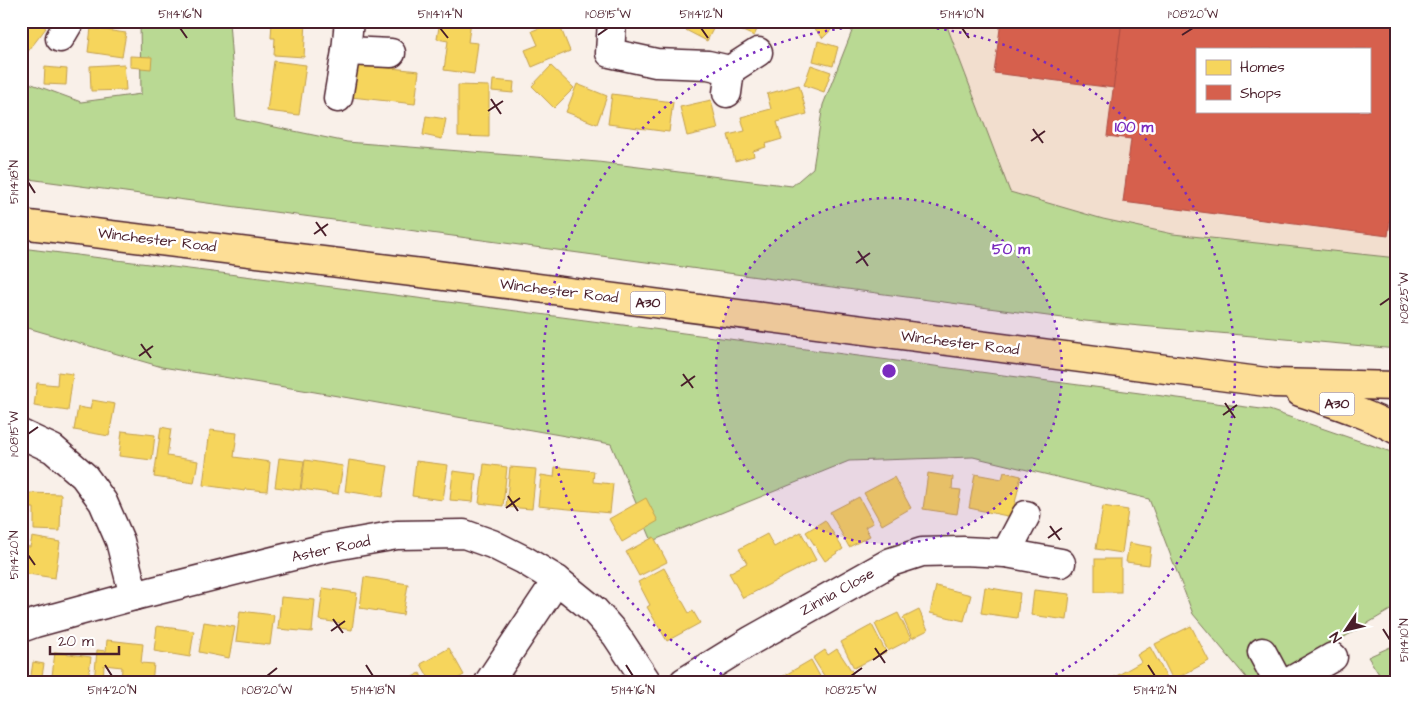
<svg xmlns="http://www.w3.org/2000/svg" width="1418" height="703" viewBox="0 0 1418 703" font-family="'Architects Daughter',sans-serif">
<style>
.built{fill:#f2dece;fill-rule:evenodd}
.green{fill:#b9d993;stroke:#827c5f}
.homes{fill:#f6d55c;stroke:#c29e4d}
.shops{fill:#d6604d;stroke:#ac4c43;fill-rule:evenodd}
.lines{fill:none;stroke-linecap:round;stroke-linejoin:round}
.street-casing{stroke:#4a1f2b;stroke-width:31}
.primary-casing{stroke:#4a1f2b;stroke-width:31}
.street{stroke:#fff;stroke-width:28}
.primary{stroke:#fdde96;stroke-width:28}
.ticks{fill:none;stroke:#4a1f2b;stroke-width:2}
.ring{fill:none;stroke:#7b2cbf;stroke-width:2.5;stroke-dasharray:2.5 5}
.labels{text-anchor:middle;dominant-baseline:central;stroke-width:5;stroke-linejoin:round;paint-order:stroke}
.shield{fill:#fff;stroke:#80626b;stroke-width:1}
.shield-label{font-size:14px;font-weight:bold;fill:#4a1f2b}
.street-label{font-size:15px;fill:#4a1f2b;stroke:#fff}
.centre{fill:#7b2cbf;stroke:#fff;stroke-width:2.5}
.ring-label{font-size:15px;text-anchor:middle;font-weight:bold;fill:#7b2cbf;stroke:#fff;stroke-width:5;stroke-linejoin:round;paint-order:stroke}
.neatline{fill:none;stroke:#4a1f2b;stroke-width:2}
.ticks-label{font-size:12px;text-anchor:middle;fill:#4a1f2b}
</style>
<rect width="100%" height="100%" fill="#f9f0e9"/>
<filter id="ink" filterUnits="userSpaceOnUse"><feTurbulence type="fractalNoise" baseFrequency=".02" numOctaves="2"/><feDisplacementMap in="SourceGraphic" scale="10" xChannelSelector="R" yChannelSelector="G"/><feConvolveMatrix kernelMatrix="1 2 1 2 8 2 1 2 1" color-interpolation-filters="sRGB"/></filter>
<g filter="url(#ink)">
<!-- built -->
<path class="built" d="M945,21h452v237l-224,-24 -70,-15 -94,-27zM1197,49h172v62h-172z"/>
<!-- green -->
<g class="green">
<path d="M140,21h89l7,98 111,23 251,20 194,24 21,-18 10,-63 33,-84h89l65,171 93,27 70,15 224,24v91l-312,-28 -1064,-143v-98l60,22 60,-8z"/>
<path d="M21,248l343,43 905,119 128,44v152l-129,76h-18l-57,-68 -44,-115 -176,-42 -124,4 -197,80 -41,-97 -296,-52 -153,-25 -141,-41z"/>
<path d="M1397,644v38h-13l-16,-25z"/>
</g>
<!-- homes -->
<g class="homes">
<path d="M21,21h16l9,7 -20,26 -5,-4z"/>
<path d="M272,21h34l-2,36 -30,-2 1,-17h-4z"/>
<path d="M440,21h31l-3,21 10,1 -4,31 -30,-4 4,-29 -11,-2z"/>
<path d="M556,21h2l12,30 -38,16 -7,-17 13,-5 -6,-14z"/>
<path d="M680,21h37l-10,20 -29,-15z"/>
<path d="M720,21h41l-7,15z"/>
<path d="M808,21h32l-17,17z"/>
<path d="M91,28l35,5 -4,24 -34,-5z"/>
<path d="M818,41l20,6 -5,19 -20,-5z"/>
<path d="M130,56l22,1 -1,12 -21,-2z"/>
<path d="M274,61l32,4 -7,50 -32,-4z"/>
<path d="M124,64l2,26 -35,1 -1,-25z"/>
<path d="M354,64l65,7 -4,33 -64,-7z"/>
<path d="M811,65l20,7 -7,20 -20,-7z"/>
<path d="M551,66l23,22 -20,20 -22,-22z"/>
<path d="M45,67l22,2 -1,16 -22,-1z"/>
<path d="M493,80l21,2 -1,11 -21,-2z"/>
<path d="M577,84l30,12 -10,28 -31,-12z"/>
<path d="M458,85l31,1v51l-31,-1z"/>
<path d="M799,85l8,29 -30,8 5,17 -17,5 1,3 -13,4 1,5 -19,5 -7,-26 17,-4 -4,-14 30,-8 -4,-15z"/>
<path d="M612,94l61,8 -4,30 -61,-8z"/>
<path d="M711,100l7,29 -31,7 -7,-29z"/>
<path d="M426,116l20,3 -4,20 -19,-4z"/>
<path d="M58,372l15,2 -5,37 -34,-5 3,-23 20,2z"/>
<path d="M92,400l23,4 -6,32 -35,-6 4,-23 12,2z"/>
<path d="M161,427l10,2 -4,27 31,5 -4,22 -40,-6z"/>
<path d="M210,430l27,3 -3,24 36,5 -3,29 -22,-2v2l-42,-6z"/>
<path d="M122,431l33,4 -3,25 -33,-4z"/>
<path d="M279,458l25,3 -4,29 -25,-3z"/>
<path d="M305,460l38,6 -5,28 -37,-5z"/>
<path d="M349,460l39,6 -5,31 -38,-6z"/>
<path d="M416,461l32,4 -5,35 -31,-4z"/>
<path d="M484,464l23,3 -4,39 -24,-3z"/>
<path d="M510,467l26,2 -4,40 -26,-2z"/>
<path d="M555,467l39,4 -1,11 20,2 -3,29 -72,-7 3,-31 13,2z"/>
<path d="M453,471l23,3 -3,28 -23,-2z"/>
<path d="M1004,472l17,4 -9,41 -43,-9 6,-34 27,5z"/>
<path d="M928,473l25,4 -1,12 9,1 -4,24 -34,-5z"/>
<path d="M894,477l17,31 -29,17 -18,-32z"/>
<path d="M30,493l31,1 -1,37 -26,-1v-22h-4z"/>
<path d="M859,497l14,26 -8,4 5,9 -21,11 -19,-35z"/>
<path d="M646,498l12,23 -36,21 -13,-23z"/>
<path d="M1103,506l25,4 -6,43 -26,-4z"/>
<path d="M825,520l18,29 -18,12 -19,-29z"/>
<path d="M801,532l15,28 -73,38 -14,-25 18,-10 -8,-14 28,-15 7,13z"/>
<path d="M32,537l28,5 -5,36 -34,-5v-27l9,1z"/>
<path d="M654,537l13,25 -28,14 -13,-24z"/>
<path d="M1129,543l22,4 -2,18 -23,-3z"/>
<rect x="1095" y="559" width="26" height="33"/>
<path d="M664,568l25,45 4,-2 7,12 -33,18 -20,-34 3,-2 -12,-23z"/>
<path d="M364,577l44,7 -5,31 -43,-7z"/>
<path d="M936,586l35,9 -7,26 -34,-8z"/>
<path d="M985,587l35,6 -3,25 -36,-5z"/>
<path d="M323,588l34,5 -5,37 -13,-2 1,-5 -21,-3z"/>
<path d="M1034,590l36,4 -3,26 -36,-5z"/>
<path d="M281,597l34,3 -3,32 -34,-3z"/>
<path d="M919,610l9,20 -16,8 -9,-20z"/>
<path d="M240,611l34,4 -4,30 -34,-4z"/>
<path d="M898,613l13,26 -23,12 -13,-27z"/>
<path d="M204,622l31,5 -6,31 -30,-6z"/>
<path d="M872,625l14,27 -32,16 -13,-26z"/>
<path d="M157,626l37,5 -4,26 -36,-6z"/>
<path d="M1191,626l18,35 -36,19 -18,-36z"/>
<path d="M107,640l36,4 -2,19 13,1 -2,18h-31l1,-15 -18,-2 -1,17h-9l3,-32 9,1z"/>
<path d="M1150,647l19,34 -2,1h-61l35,-20 -4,-7z"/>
<path d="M449,648l15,27 -13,7h-20l-10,-18z"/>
<path d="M837,649l16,24 -13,9h-12l-15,-24 12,-8 3,5z"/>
<path d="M55,652l36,5 -3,24 -36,-5z"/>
<path d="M811,660l12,22h-41l-2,-4z"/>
<path d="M33,662l11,2 -3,18h-11z"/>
<path d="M420,673l4,9h-21z"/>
</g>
<!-- shops -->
<g class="shops">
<path d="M1001,21h121l-8,67 -120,-15z"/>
<path d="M1122,21h275v151l-9,64 -265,-34 8,-63 -24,-3zM1197,49h172v62h-172z"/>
</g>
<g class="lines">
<defs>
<g id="street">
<path d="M612,21l-2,32 46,10 52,2 22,5"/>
<path d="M60,38l10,-17"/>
<path d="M346,51l45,2"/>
<path d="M727,93l3,-23 28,-18"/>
<path d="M338,98l8,-47 3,-30"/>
<path d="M21,434l32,15 31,27 19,26 17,39 14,55"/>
<path d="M1006,553l20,-38"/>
<path d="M21,628l14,-5 99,-27 195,-49 68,-12 67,-1 28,10 32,16 33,20 37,30 22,25 31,47"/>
<path d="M1262,652l16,30"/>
<path d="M489,682l68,-102"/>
<path d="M684,682l68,-42 139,-78 31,-10 41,-1 43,2 55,10"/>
<path d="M1289,682l44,-25"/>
</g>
<g id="primary">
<path d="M21,224l400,49 853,110 123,3"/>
<path d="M1300,392c33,11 66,21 97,38"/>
</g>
</defs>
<!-- street casing -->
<use href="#street" class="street-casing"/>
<!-- primary casing -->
<use href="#primary" class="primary-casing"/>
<!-- street -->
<use href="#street" class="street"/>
<!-- primary -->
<use href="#primary" class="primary"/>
</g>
</g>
<!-- ticks -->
<path class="ticks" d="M180,28l7,10M440,28l8,10M701,28l7,10M962,28l7,10M598,35l10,-7M1182,35l11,-7M491,99l10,15M488,111l15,-10M1033,129l10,14M1031,141l14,-10M28,182l7,11M316,222l10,14M314,234l14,-10M858,251l10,15M856,263l14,-10M1380,305l10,-7M141,344l10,14M139,356l14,-10M683,374l10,14M681,386l14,-10M1225,403l10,15M1223,415l14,-10M28,434l10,-7M508,496l10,15M506,508l14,-10M1050,526l10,14M1048,538l14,-10M28,555l7,10M333,619l10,14M1383,629l7,11M331,631l14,-10M875,648l10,15M873,660l14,-10M105,665l7,11M366,665l7,11M626,665l7,11M1148,665l7,11M267,676l10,-8M851,676l11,-8"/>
<!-- distance rings -->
<circle cx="889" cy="371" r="173" fill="#7b2cbf" fill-opacity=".12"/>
<g class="ring">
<circle cx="889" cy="371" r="173"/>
<path d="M735 681A346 346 0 1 1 1043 681"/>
</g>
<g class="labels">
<!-- shield labels -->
<g class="shield">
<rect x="630.5" y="291.5" width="35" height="23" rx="4"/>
<rect x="1319.5" y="392.5" width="35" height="23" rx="4"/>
</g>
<g class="shield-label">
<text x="648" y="303">A30</text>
<text x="1337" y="404">A30</text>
</g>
<!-- street labels -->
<g class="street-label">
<text transform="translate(157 240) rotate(7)">Winchester Road</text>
<text transform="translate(559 291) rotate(7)">Winchester Road</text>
<text transform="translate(960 343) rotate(7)">Winchester Road</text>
<text transform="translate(331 549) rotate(-12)">Aster Road</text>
<text transform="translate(837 592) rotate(-29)">Zinnia Close</text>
</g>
</g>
<circle cx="889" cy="371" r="8" class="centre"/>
<g class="ring-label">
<text x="1134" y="132">100 m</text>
<text x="1011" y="254">50 m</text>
</g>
<!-- margin -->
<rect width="1418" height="703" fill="none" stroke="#fff" stroke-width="55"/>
<!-- legend -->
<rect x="1196" y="48" width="175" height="65" fill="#ffffff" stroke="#b7a5aa"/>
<rect x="1206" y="60" width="25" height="15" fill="#f6d55c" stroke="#b7a5aa"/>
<text x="1240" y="72" font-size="15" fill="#4a1f2b">Homes</text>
<rect x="1206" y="85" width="25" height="15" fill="#d6604d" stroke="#b7a5aa"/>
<text x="1240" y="98" font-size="15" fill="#4a1f2b">Shops</text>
<!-- north arrow -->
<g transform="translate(1346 630) rotate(235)" stroke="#ffffff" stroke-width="4" paint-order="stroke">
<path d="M0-4L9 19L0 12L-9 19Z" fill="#4a1f2b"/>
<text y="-8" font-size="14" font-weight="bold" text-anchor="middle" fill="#4a1f2b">N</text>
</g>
<!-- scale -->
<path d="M50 646v8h69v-8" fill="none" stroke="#4a1f2b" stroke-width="2.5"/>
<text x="58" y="646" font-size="15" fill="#4a1f2b" stroke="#ffffff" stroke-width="4" paint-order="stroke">20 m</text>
<rect x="28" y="28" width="1362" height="648" class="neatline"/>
<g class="ticks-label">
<text x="180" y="18">51°14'16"N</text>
<text x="440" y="18">51°14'14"N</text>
<text x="608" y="18">1°08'15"W</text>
<text x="701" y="18">51°14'12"N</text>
<text x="962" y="18">51°14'10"N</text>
<text x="1193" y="18">1°08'20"W</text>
<text transform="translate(14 182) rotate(-90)" y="4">51°14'18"N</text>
<text transform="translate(1404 298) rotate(-90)" y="4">1°08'25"W</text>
<text transform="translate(14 434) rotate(-90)" y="4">1°08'15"W</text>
<text transform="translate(14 555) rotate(-90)" y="4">51°14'20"N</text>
<text transform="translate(1404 640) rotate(-90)" y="4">51°14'10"N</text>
<text x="112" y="694">51°14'20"N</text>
<text x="267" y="694">1°08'20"W</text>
<text x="373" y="694">51°14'18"N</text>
<text x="633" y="694">51°14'16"N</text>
<text x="851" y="694">1°08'25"W</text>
<text x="1155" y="694">51°14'12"N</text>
</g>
</svg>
